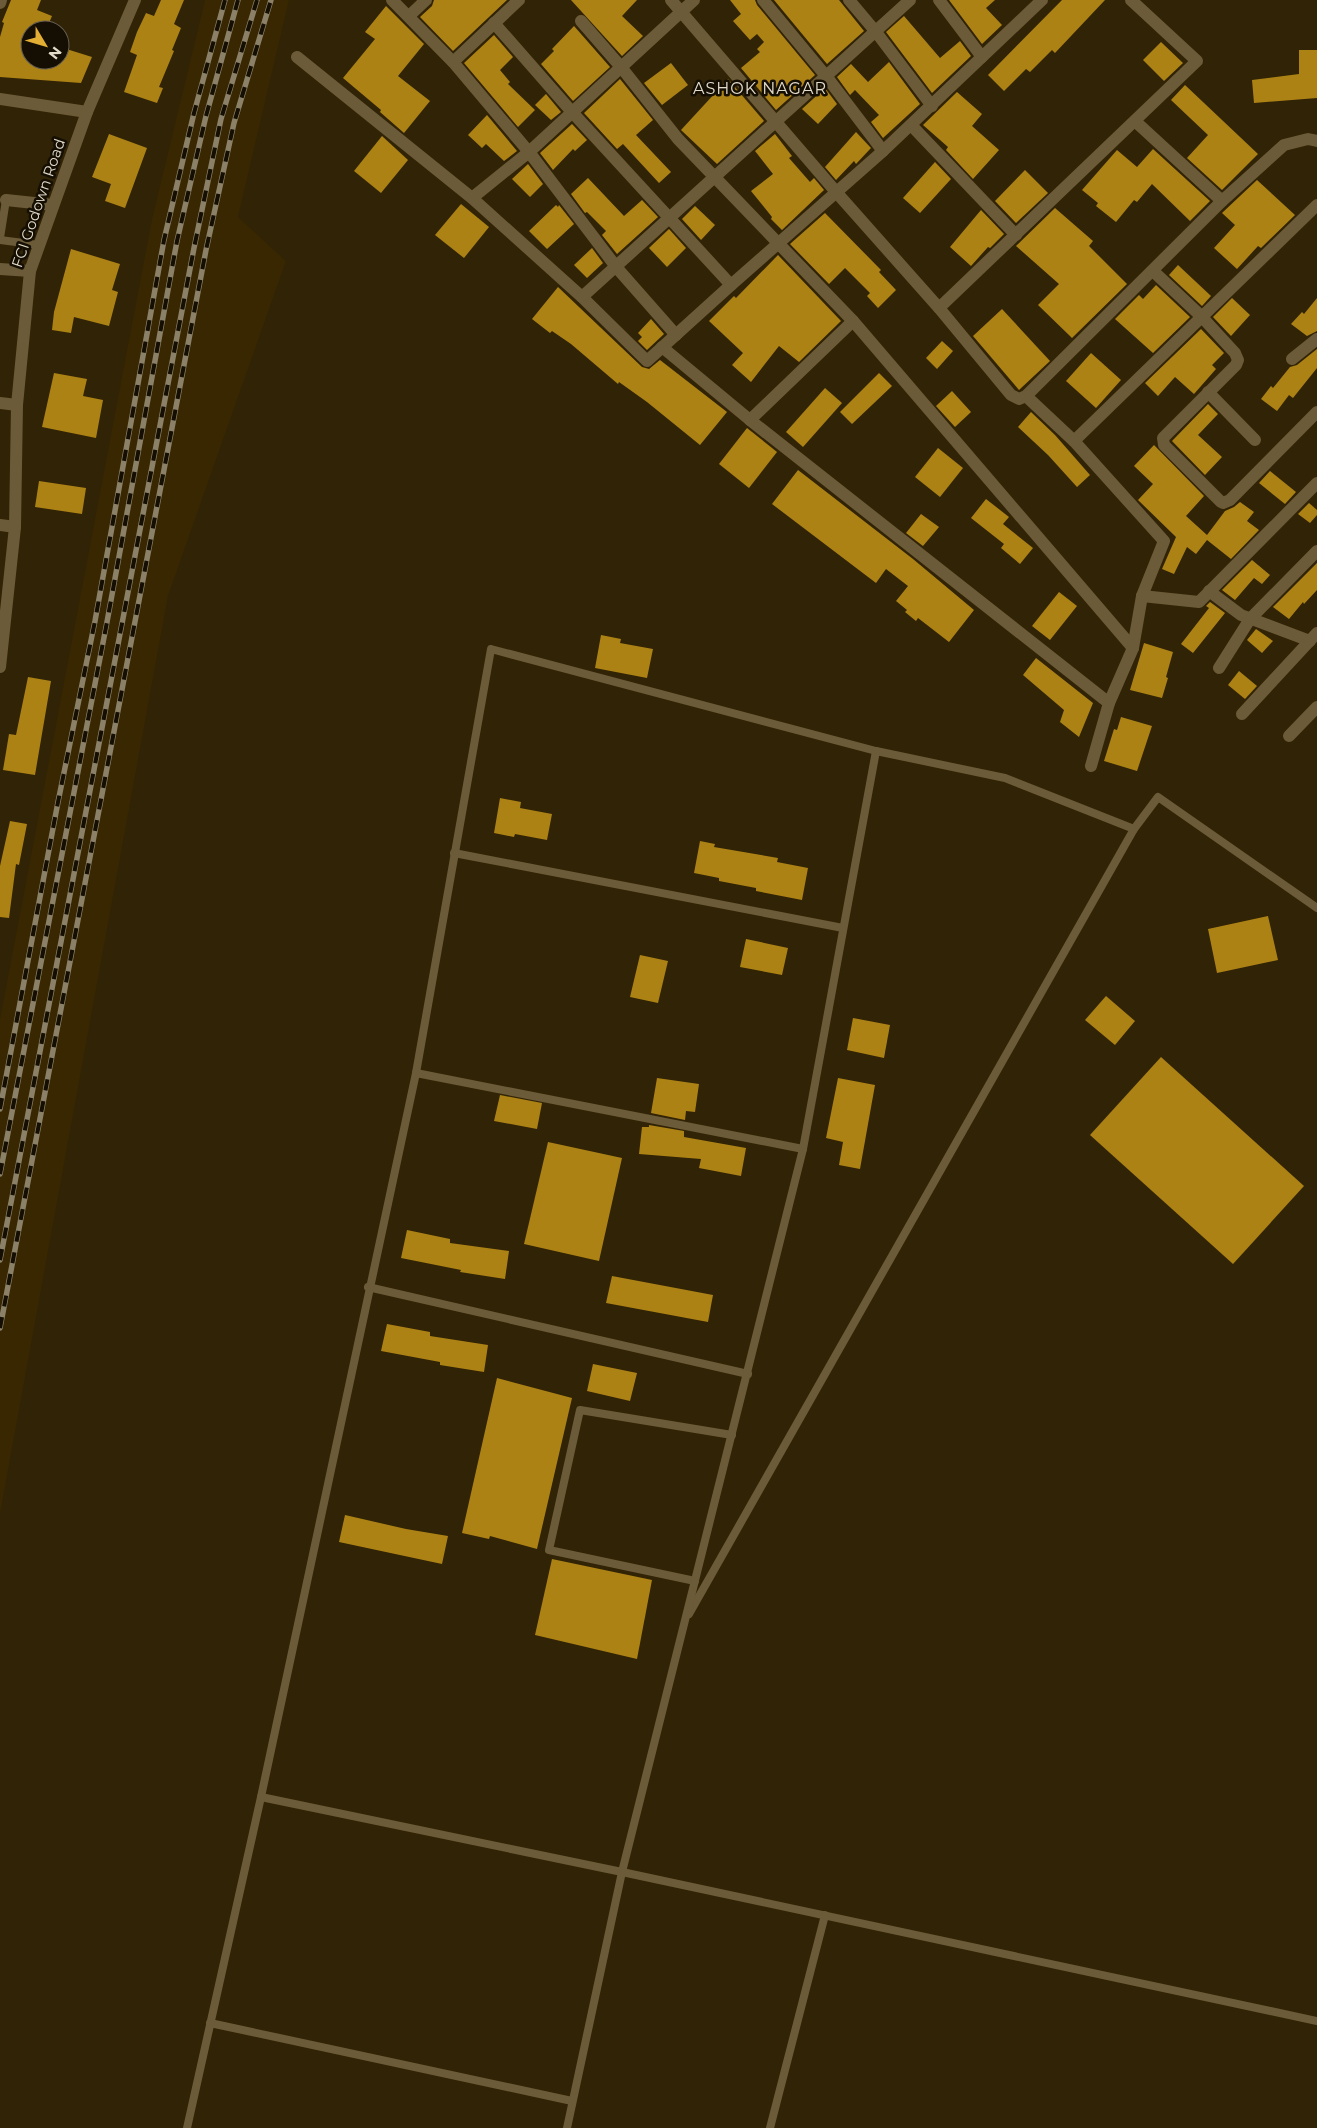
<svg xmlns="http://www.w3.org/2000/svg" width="1317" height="2128" viewBox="0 0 1317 2128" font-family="Montserrat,sans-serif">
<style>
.built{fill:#382700}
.building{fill:#ad8215}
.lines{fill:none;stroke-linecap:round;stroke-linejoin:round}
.service{stroke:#6c5b38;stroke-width:8}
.minor{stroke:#6c5b38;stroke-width:12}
.tertiary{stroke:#6c5b38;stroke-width:12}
.rail-casing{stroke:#8b8068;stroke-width:5.5}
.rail{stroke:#140e03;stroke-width:4;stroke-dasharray:11;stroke-linecap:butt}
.labels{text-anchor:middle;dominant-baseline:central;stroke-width:5;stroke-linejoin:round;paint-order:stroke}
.street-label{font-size:15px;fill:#e4dccb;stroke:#140e03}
.neighbourhood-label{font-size:16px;letter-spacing:1px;fill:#e4dccb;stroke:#140e03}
</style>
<rect width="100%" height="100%" fill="#312305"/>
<!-- built -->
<path class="built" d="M205,0h84l-51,217 48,44 -118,335 -168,918v-495l152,-800z"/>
<!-- building -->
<g class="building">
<path d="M11,0h30l-4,10 15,6 -6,14h-16v30h30v-13l32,10 -11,26 -81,-6v-40l4,-14 -2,-1z"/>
<path d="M161,0h23l-10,24 7,4 -9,22 2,1 -15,36 4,1 -6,15 -33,-11 13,-37 -7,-3 7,-20 9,-19 8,3z"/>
<path d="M434,0h73l-54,51 -33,-34 12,-11z"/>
<path d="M571,0h66l-15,16 21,20 -21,20z"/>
<path d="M730,0h25l2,5 58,70 -39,35 -35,-42 19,-16 -3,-3 7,-7 -7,-8 -7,6 -17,-19 8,-7z"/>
<path d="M774,0h65l25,31 -37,33z"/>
<path d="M949,0h46l-9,8 16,17 -20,19z"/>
<path d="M1062,0h43l-50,53 -3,-3 -22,22 -4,-3 -22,22 -16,-16z"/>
<path d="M386,6l38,38 -26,32 32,25 -26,32 -24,-21 1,-2 -38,-32 32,-39 -10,-7z"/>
<path d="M904,16l36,42 20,-17 11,15 -39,37 -46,-61z"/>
<path d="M574,26l36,41 -37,34 -32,-37 13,-13 -2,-2z"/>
<path d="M494,35l19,22 -13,13 10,12 -2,2 27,26 -17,17 -54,-64z"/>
<path d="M1161,42l22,21 -19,18 -21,-21z"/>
<path d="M1299,50h18v48l-63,5 -2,-23 47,-6z"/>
<path d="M889,62l31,42 -37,34 -12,-16 8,-7 -24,-25 -5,5 -13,-18 14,-13 17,18z"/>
<path d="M671,63l17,22 -26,20 -18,-22z"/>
<path d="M620,79l33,41 -17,15 35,37 -12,11 -36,-39 -6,5 -33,-36z"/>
<path d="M728,79l36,42 -47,43 -36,-34z"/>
<path d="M1185,85l73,69 -36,36 -35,-32 21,-23 -37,-35z"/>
<path d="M825,88l12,16 -19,20 -16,-15z"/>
<path d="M957,92l25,22 -10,12 27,24 -26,29 -27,-29 2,-3 -25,-22z"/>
<path d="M546,94l15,18 -10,8 -16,-15z"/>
<path d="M487,115l30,36 -13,10 -18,-17 -4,4 -14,-13z"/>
<path d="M572,124l15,16 -12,11 -2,-2 -20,21 -13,-17z"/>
<path d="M856,132l15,16 -15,16 -2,-3 -18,19 -11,-13z"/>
<path d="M109,134l38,14 -22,60 -20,-7 6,-17 -19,-7z"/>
<path d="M775,134l17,22 -3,2 21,24 4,-4 10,12 -42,40 -11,-11 1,-2 -21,-26 22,-17 -18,-23z"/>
<path d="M382,136l26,24 -27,33 -27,-22z"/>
<path d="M1153,149l57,52 -20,20 -38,-37 -15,18 -3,-2 -18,22 -20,-16 2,-3 -16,-13 35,-40 20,17z"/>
<path d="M935,162l16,17 -31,34 -17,-15z"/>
<path d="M528,164l15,20 -13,13 -18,-18z"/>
<path d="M1025,170l23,23 -32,30 -21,-22z"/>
<path d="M588,178l36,38 18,-16 16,17 -41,37 -15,-19 4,-4 -19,-19 -2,1 -14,-19z"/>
<path d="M1257,180l38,35 -34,33 -3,-2 -21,23 -23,-21 21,-23 -13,-12z"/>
<path d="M461,204l28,23 -25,31 -29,-23z"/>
<path d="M556,205l2,2 1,-2 15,19 -27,25 -18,-18z"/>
<path d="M695,206l20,19 -14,15 -19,-21z"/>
<path d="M1055,208l38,33 -4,5 38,38 -55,54 -34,-33 21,-21 -43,-38z"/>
<path d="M981,210l23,24 -14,14 -2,-1 -17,19 -21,-19z"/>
<path d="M825,213l56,57 -2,2 17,18 -18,18 -11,-12 3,-3 -25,-25 -16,16 -39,-40z"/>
<path d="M669,229l17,19 -19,19 -18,-19z"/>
<path d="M592,248l11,15 -16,15 -13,-13z"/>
<path d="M71,249l49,15 -8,26 6,2 -9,34 -35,-9 -3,16 -19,-3 2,-18z"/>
<path d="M778,255l63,66 -42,41 -20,-16 -28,36 -19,-17 11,-12 -34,-32 25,-25 2,2z"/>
<path d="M1178,265l33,31 -9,10 -33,-31z"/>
<path d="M1156,285l34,32 -37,36 -38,-34 24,-24 4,4z"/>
<path d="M558,287l84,80 7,2 11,-9 67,52 -27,33 -53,-43 -28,-20 -1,2 -47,-40 -19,-13 -2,2 -18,-14z"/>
<path d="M1232,298l18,17 -19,21 -18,-19z"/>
<path d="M1317,298v33l-10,5 -16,-12 11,-12 2,2z"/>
<path d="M1002,309l48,52 -31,29 -46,-54z"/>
<path d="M651,319l13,15 -17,16 -9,-9 4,-4 -4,-4z"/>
<path d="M1201,329l23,24 -12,12 4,4 -22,25 -19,-17 -17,19 -13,-13z"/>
<path d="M942,341l11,10 -16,18 -11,-11z"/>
<path d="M1317,349v19l-24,30 -4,-3 -12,16 -16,-12 10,-13 2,2 17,-21 7,-2z"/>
<path d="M1091,353l30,27 -25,28 -30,-27z"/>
<path d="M54,373l33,6 -4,17 20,4 -7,38 -54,-11z"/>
<path d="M879,373l13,13 -40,38 -12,-12z"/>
<path d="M825,388l17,15 -39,44 -17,-15z"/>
<path d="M952,391l19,21 -16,15 -19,-21z"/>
<path d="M1208,404l10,10 -20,21 24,22 -17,18 -33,-34z"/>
<path d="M1031,412l24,23 35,40 -13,12 -29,-32 -30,-28z"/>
<path d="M747,428l30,24 -28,36 -30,-24z"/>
<path d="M1154,445l50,51 -18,20 21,19 18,-24 9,-4 6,-5 14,10 -7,9 12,9 -28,29 -24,-19 -11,14 -9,-7 -13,27 -12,-5 14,-32 -38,-37 15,-16 -19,-18z"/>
<path d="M938,448l25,20 -23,29 -25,-20z"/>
<path d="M798,470l115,89 61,51 -25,32 -31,-24 -2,3 -11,-9 2,-2 -11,-9 12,-15 -22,-17 -10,14 -104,-79z"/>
<path d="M1270,471l26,21 -11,12 -26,-21z"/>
<path d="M39,481l47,7 -4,26 -47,-7z"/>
<path d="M986,499l23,18 -6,7 30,24 -13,16 -19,-16 3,-4 -33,-26z"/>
<path d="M1309,503l8,7v5l-7,8 -12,-9z"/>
<path d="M921,514l18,13 -16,19 -17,-13z"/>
<path d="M1252,560l18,15 -8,9 -8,-6 -19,22 -13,-10z"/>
<path d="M1317,563v27l-13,14 -1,-2 -14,17 -16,-12z"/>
<path d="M1059,592l18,14 -27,34 -18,-14z"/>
<path d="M1210,602l15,11 -32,40 -12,-9 28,-36 -3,-2z"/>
<path d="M1256,629l17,12 -11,12 -15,-13z"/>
<path d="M601,635l20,4 -1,4 33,6 -6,29 -52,-10z"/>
<path d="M1144,643l29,9 -7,25 2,1 -6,20 -32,-8z"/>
<path d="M1036,658l57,45 -14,34 -19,-15 4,-12 -41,-35z"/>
<path d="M1239,671l18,15 -12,13 -17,-14z"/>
<path d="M28,677l23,4 -16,94 -32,-5 6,-36 7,1z"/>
<path d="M1121,717l31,9 -15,45 -33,-10 10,-32 3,1z"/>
<path d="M500,798l21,4 -1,6 32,6 -5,26 -32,-6 -1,3 -20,-4z"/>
<path d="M10,821l17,3 -8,41 -3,-1 -7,54 -9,-1v-51z"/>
<path d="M700,841l15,3 -1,3 64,11 -1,4 31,6 -6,32 -46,-9v-3l-37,-7v-3l-25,-5z"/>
<path d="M1268,916l10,44 -61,13 -9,-44z"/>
<path d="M746,939l42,9 -6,27 -42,-8z"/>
<path d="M640,955l28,6 -10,42 -28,-6z"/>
<path d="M1106,996l29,25 -20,24 -30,-25z"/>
<path d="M853,1018l37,7 -6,33 -37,-8z"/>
<path d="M1161,1057l143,129 -71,78 -143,-129z"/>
<path d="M657,1078l42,6 -4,28 -9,-1 -1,9 -34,-7z"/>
<path d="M838,1078l37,7 -15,84 -21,-4 4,-23 -17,-4z"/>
<path d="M500,1095l42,8 -5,26 -43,-8z"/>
<path d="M649,1125l35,6v6l62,11 -5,28 -42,-8 2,-9 -62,-5 3,-27h7z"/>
<path d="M548,1142l74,16 -23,103 -75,-17z"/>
<path d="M407,1230l43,9v4l59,8 -4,28 -45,-7 1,-2 -60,-12z"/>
<path d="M612,1276l101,19 -5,27 -102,-19z"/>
<path d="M387,1324l43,8v4l58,9 -4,27 -44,-7v-3l-59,-11z"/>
<path d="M593,1364l44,9 -7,28 -43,-10z"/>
<path d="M497,1378l75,20 -35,151 -47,-13 -1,3 -27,-6z"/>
<path d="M345,1515l61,14 42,7 -6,28 -103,-22z"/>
<path d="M552,1559l100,21 -15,79 -102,-24z"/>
</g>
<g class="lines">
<!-- service -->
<g class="service">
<path d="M0,238l6,-38"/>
<path d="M0,240l39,5"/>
<path d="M454,853l389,75"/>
<path d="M416,1073l387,76"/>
<path d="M368,1287l380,87"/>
<path d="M695,1581l-146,-31 31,-140 152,25"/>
<path d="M689,1614l445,-785 24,-32 159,111"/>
<path d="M261,1797l361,75 695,149"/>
<path d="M210,2023l362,78"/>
<path d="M187,2128l74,-331 155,-724 75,-424 385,102 129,27 129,51"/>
<path d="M567,2128l55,-256 181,-723 73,-398"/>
<path d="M770,2128l55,-213"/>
</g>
<!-- minor -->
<g class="minor">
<path d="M392,0l61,62 76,90 88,116 59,67"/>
<path d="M671,0l166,193 102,115 72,87 8,4 7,-3 196,-195 62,-56 24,-6 9,2"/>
<path d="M763,0l63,76 57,75"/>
<path d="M849,0l27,32 56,74"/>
<path d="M939,0l43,57"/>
<path d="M0,3l1,-3"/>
<path d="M409,16l17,-16"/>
<path d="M581,21l40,46 57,72 175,182 280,327"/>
<path d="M494,23l78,89 159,173"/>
<path d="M297,57l175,141 110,99 65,64 84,-76 152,-134 159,-151"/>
<path d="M453,62l66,-62"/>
<path d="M0,99l87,13"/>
<path d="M1136,122l86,79"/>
<path d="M911,125l105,110"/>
<path d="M472,198l57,-46 165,-152"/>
<path d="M6,200l47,5"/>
<path d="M0,269l30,2"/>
<path d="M1153,271l48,45 34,37 3,7 -2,5 -73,73 1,7 57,57 2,1 7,-3 87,-88"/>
<path d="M582,297l328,-297"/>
<path d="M939,308l258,-247 -66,-61"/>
<path d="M662,347l88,73 359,283"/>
<path d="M1292,359l25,-20"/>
<path d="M1208,392l47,48"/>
<path d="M1026,396l48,45 90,100 -22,55 -9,52 -24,55 -18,63"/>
<path d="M0,403l17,2"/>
<path d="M750,420l103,-99"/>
<path d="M1074,441l243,-236"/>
<path d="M0,525l15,2"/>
<path d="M1209,591l32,24 69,26"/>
<path d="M1142,596l57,6 118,-119"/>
<path d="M1219,668l31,-49 67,-68"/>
<path d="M1242,714l75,-81"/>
<path d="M1289,736l28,-29"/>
</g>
<!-- tertiary -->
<path class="tertiary" d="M0,667l15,-140 2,-122 13,-134 57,-159 48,-112"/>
<defs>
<g id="rail">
<path d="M0,1109l58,-307 37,-181 69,-381 30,-127 31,-113"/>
<path d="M0,1174l107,-552 70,-381 29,-125 32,-116"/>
<path d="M0,1260l194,-1012 27,-129 36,-119"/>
<path d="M0,1328l206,-1078 28,-127 37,-123"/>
</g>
</defs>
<!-- rail casing -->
<use href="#rail" class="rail-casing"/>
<!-- rail -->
<use href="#rail" class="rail"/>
</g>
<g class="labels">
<!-- street labels -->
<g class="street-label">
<text transform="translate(38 203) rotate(-71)">FCI Godown Road</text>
</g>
<!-- neighbourhood labels -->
<g class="neighbourhood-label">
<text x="760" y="88">ASHOK NAGAR</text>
</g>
</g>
<!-- north arrow -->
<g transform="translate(45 45) rotate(128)"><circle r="24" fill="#140e03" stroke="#676053"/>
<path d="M0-4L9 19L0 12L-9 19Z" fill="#e3ae34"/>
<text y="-8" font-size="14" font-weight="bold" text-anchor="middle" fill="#e4dccb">N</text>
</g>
</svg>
